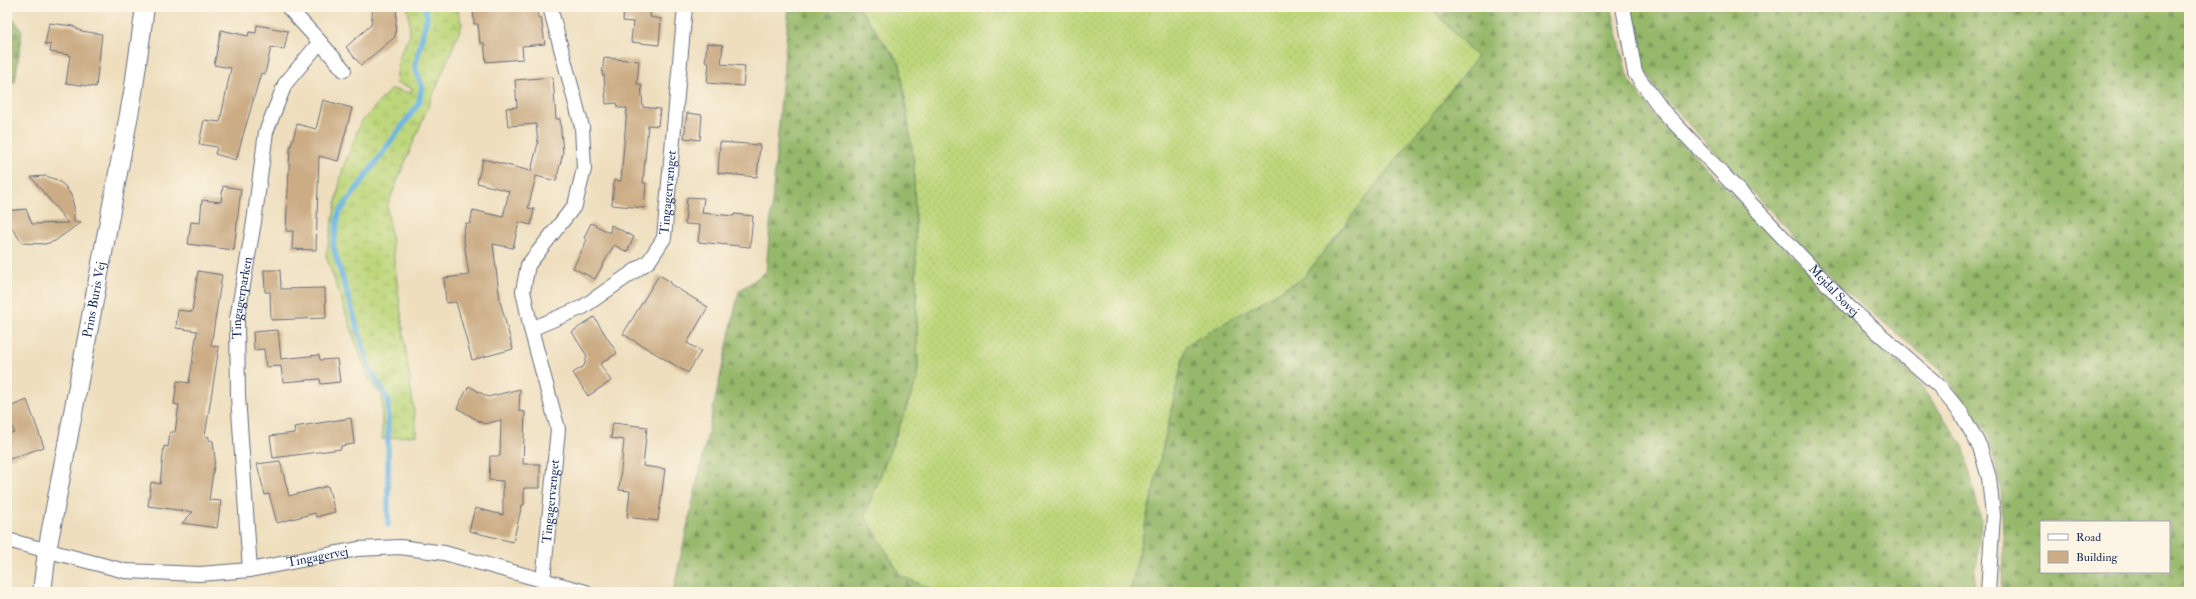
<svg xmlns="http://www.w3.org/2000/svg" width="2196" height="599" viewBox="0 0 2196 599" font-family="'IM FELL Double Pica',serif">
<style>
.grass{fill:url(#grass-dots);stroke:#6c836c}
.forest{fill:url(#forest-firs);stroke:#587464;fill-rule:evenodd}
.wetland{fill:url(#wetland-marsh);stroke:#6c836c}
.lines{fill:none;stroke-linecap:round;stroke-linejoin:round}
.stream{stroke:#6db6e5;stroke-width:5.5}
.building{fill:#cbac84}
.minor-casing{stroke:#656c7f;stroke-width:16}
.tertiary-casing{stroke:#656c7f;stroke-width:20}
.minor{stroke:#fff;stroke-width:14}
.tertiary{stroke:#fff;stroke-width:18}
.labels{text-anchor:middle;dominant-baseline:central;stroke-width:3.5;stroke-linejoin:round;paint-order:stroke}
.street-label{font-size:13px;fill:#1b2f5e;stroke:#fcf5e5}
</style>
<defs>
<pattern id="grass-dots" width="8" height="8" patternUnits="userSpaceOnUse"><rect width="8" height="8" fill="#bed77b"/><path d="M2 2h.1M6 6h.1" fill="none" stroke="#a3b96d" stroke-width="1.8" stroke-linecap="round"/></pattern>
<pattern id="forest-firs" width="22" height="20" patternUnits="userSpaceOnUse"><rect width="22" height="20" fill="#96b86b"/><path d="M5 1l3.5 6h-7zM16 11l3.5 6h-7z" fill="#7a965b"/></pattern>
<pattern id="wetland-marsh" width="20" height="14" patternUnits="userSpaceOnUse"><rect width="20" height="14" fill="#bed77b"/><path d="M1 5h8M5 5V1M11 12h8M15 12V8" fill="none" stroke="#a3b96d"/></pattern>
</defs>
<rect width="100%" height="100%" fill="#fcf5e5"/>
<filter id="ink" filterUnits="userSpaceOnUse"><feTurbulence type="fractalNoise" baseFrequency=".025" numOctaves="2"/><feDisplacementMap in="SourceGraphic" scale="8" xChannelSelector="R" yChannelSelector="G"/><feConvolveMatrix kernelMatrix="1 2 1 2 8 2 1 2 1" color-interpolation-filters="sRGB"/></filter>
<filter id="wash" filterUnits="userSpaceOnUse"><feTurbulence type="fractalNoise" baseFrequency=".012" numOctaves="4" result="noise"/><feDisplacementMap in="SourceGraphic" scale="16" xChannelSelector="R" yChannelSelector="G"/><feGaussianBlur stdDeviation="0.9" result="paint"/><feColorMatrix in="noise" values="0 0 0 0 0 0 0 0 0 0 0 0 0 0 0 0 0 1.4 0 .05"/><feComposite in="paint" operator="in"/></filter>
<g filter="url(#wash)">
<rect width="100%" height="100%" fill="#eedebd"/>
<!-- grass -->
<path class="grass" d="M858,7h572l47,50 -174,221 -117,68 -56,246h-192l-37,-16 -36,-60 53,-139 -4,-214 -14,-99z"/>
<!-- forest -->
<g class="forest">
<path d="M789,7h69l42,57 14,99 4,214 -53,139 36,60 37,16h-265l66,-301 27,-19z"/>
<path d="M1430,7h181l16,69 27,39 266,269 43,61 18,75 -8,72h-843l56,-247 117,-67 174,-221z"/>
<path d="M1631,7h558v585h-188l3,-37 -3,-70 -13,-51 -48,-65 -97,-80 -189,-202 -19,-43zM2041,522h128v50h-128z"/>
<path d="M7,10l15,21 -7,51 -8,-1z"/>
</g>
<!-- wetland -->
<path class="wetland" d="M407,7h50l5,18 -75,181 30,229 -35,4v-44l-12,-12 -44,-127 16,-85 19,-49 30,-33 20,4 1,-5 -16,-5 3,-27 11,-21 -1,-21z"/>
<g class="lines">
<!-- stream -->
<path class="stream" d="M388,525v-126l-18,-29 -37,-124 6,-33 80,-110 3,-17 -7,-19 12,-49 -2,-11"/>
</g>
<g id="blocks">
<!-- building -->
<g class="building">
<path d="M373,7h24l-2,30 -34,28 -15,-18 25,-22z"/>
<path d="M473,7h64l1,11 3,-1 4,27 -23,2 1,13 -37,3 -2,-19h-4l-2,-19h-4z"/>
<path d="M624,7h27l-1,10 11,2 -2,26 -28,-3 2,-20 -10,-1z"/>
<path d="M49,23l24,3 8,5 21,3 -6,53 -30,-4 4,-28 -20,-3 1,-7 -6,-1z"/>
<path d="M257,25l31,6 -4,19 -13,-3 -6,27 -4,-1 -25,87 -21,-6 2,-7 -18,-3 5,-24 16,2 11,-54 -17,-3 7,-35 27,6 1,-4 7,1z"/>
<path d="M707,43l16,2 -2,19 24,2 -2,20 -36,-3 2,-20 -4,-1z"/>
<path d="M604,58l35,3 -2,23h4l2,23 17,2 -2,17 -10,-1 -5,58h3l-2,25 -32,-3 2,-25 7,1 6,-73h-9l-1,-5 -11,1 -2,-29h-2z"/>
<path d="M553,77l3,42h4l3,34 -7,28 -20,-5 -8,32 6,1 -3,16 -12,-3 -6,26 -20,-4 7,57 13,48 -41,11 -16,-58 -10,1 -2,-25 25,-3 -6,-40 3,-12 4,1 3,-14 30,7 6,-26 -32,-8 6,-24 48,12 7,-28 -2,-19 -28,2 -2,-18 11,-1 -2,-27z"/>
<path d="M323,100l29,8 -14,53 -19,-5 -3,94 -24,-1 1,-18h-7l4,-82 7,-25 19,5z"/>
<path d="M687,113l15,2 -2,25 -16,-2z"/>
<path d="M720,142l40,3 -3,32 -39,-4z"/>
<path d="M46,176l11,4 8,6 6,9 3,12v15h7l-26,19 -10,3 -23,-1 -12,-18 -3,-14 19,-2 6,15 36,-1 -37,-46z"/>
<path d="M223,186l18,3 -7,61 -46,-6 3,-22 9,1 2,-23 19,2z"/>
<path d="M687,197l17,1 -2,15 32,3v-2l19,2 -3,31 -52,-5 2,-17 -15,-1z"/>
<path d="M591,223l19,10 1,-8 23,12 -7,15 -13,-7 -19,34 -22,-11 14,-28 -3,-2z"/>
<path d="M264,270h16l1,19 44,-1 1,30 -55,2 -1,-28h-5z"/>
<path d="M198,271l24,4 -11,71 8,1 -14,89 4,1v3l4,1 2,18 -6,41 12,1 -4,27 -35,-5 11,-11 -45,-6 3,-24 9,2 4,-38 4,1 2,-15h5l4,-27 -5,-1 3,-23 12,2 8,-52 -21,-3 2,-18 14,2z"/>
<path d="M659,275l12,7 -1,2 38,23 -21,36 14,8 -13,22 -65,-39z"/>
<path d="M594,317l23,36 -17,11 11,17 -23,15 -15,-23 11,-7 3,-10 -15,-24z"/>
<path d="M278,330l3,29 38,-4 1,5 17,-1 3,23 -19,2 -1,-5 -37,3 -2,-16 -15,1 -2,-18 -10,1 -1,-18z"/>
<path d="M469,386l19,11 32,-8 -1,22 6,1 -2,52h17v24h-16v17h-2l-9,37 -44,-11 6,-23 28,7v-34l-14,-1 1,-24h10l1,-36 -17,4 -27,-16z"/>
<path d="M27,400l17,47 -37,13v-25l7,-3 -7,-17v-7z"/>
<path d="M351,418l3,26 -13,2v3l-68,9 -3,-22 25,-3 -1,-6z"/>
<path d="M613,423l34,4 -4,39 22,3 -7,52 -31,-4 3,-26 -11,-1 5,-50 -13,-2z"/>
<path d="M280,461l9,35 39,-10 7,26 -19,5 -1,-4 -38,10 -8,-29 -4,1 -8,-31z"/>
</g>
</g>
</g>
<g filter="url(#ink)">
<use href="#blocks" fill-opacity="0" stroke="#656c7f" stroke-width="1"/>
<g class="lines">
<defs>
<g id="minor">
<path id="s1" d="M1623,7l12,66 28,38 186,196 89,78 23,28 19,34 9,31 4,37 -5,77"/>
<path d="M320,42l24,28"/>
<path id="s2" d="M531,329l52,-22 66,-46 15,-23 21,-231"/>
<path id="s3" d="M7,540l118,31 75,3 50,-4 108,-21 42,-2 44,6 142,39"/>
<path id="s4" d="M250,570l-12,-174 -1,-77 17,-97 12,-90 19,-48 35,-42 -32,-35"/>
<path id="s5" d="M543,581l15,-152 -27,-100 -8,-38 5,-26 47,-60 9,-36 -2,-42 -32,-120"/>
</g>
<g id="tertiary">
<path id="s6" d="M42,592l5,-41 86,-458 12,-86"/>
</g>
</defs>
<!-- minor casing -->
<use href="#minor" class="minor-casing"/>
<!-- tertiary casing -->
<use href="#tertiary" class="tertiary-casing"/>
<!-- minor -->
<use href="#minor" class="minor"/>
<!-- tertiary -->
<use href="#tertiary" class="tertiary"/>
</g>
</g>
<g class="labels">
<!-- street labels -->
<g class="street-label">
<text stroke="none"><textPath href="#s2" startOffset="210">Tingagervænget</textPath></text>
<text stroke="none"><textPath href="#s1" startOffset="362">Mejdal Søvej</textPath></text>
<text stroke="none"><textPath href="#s4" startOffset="273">Tingagerparken</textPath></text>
<text stroke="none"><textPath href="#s6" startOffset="297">Prins Buris Vej</textPath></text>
<text stroke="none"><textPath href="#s5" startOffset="80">Tingagervænget</textPath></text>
<text stroke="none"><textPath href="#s3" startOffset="316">Tingagervej</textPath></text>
</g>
</g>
<!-- margin -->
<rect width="2196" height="599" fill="none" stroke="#fcf5e5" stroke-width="24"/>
<!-- legend -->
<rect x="2040" y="521" width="130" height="52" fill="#fcf5e5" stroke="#a2a6af"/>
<rect x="2048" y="534" width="20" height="6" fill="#ffffff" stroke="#a2a6af"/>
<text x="2076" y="541" font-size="12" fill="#1b2f5e">Road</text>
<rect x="2048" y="551" width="20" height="12" fill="#cbac84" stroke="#a2a6af"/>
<text x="2076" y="561" font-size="12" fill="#1b2f5e">Building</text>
</svg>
